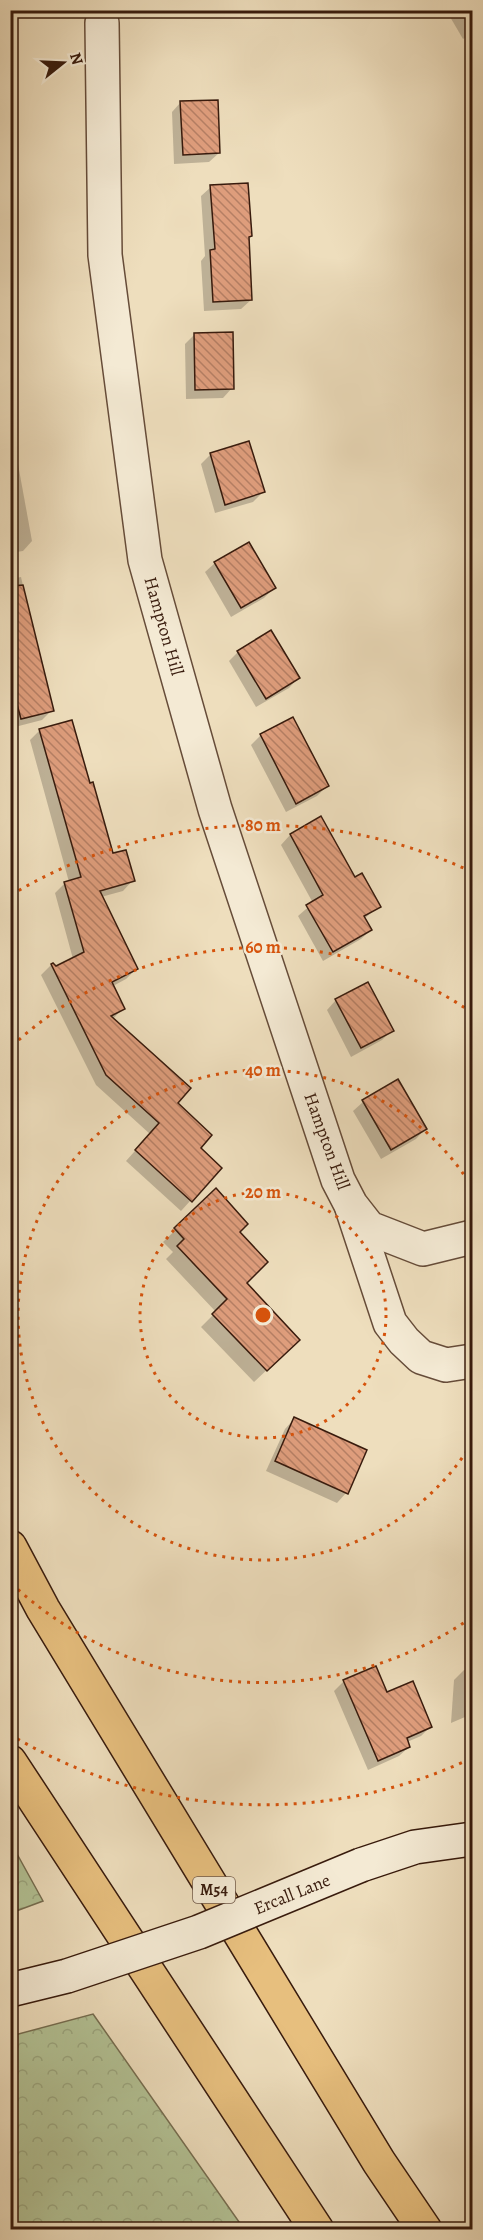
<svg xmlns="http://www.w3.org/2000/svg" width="483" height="2240" viewBox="0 0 483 2240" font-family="Alegreya,serif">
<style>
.forest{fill:url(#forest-crowns);stroke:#766e51;stroke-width:1.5}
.shadow{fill:#0003}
.building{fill:url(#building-back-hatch);stroke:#381b0d;stroke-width:1.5}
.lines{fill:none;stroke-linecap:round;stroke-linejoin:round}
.street-casing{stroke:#664c39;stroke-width:36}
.secondary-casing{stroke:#381b0d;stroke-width:36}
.highway-casing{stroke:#381b0d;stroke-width:36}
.street{stroke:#f4ead4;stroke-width:33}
.secondary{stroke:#f4ead4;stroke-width:33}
.highway{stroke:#e7bf7e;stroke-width:33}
.secondary-bridge-casing{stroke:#381b0d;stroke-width:36;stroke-linecap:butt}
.secondary-bridge{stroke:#f4ead4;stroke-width:33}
.ring{fill:none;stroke:#d6530c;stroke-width:3;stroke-dasharray:3 6}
.labels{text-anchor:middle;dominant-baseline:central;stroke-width:5;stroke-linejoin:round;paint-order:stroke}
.shield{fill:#f4ead4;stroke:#705949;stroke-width:1.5}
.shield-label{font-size:16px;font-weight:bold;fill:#381b0d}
.street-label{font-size:18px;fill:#381b0d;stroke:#f4ead4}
.centre{fill:#d6530c;stroke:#f4ead4;stroke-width:3}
.ring-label{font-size:18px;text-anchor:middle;font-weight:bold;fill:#d6530c;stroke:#f4ead4;stroke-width:5;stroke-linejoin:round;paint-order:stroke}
</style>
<defs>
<pattern id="forest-crowns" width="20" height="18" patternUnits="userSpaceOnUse" patternTransform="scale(1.5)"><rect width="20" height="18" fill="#b3c295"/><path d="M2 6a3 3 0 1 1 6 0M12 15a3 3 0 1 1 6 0" fill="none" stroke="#9ba67f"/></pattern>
<pattern id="building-back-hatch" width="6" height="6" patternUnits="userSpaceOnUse" patternTransform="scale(1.5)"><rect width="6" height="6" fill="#de9d7c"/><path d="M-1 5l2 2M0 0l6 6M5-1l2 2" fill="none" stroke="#b57f64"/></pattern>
</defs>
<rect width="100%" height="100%" fill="#eedebd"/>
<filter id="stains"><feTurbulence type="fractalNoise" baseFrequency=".00333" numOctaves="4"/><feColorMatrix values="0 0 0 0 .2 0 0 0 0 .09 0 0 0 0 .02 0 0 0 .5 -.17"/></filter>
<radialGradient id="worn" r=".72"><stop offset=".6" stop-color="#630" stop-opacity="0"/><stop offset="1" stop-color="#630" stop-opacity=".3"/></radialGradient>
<!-- forest -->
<g class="forest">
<path d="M11,1843l32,58 -32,12h-1z"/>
<path d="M93,2014l151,215h-233v-193z"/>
</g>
<!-- shadow -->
<g class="shadow">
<path d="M446,10h26v23l-9,6z"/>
<path d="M181,102l38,51 -10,9 -35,2 -2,-52z"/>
<path d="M211,187l39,49 -2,2 3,62 -10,9 -37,2 -3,-50 4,-5 -4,-60z"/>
<path d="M194,335l38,53 -9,10 -37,1 -1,-55z"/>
<path d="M10,420l22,121 -9,10 -13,2z"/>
<path d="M248,443l15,49 -10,10 -38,11 -14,-49 9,-9z"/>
<path d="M215,563l59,25 -10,10 -33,19 -26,-45z"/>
<path d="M21,577l31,133 -10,10 -31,8 -1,-149z"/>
<path d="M238,652l60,26 -9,10 -33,19 -27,-46z"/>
<path d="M40,730l72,125 21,25 -10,11 -22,6 35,72 -10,10 -13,7 10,22 -10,11 62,84 24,45 21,20 -39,43 -55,-50 24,-27 -54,-49 -55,-110 11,-11 4,4 17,-9 -18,-66 10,-10 4,-1 -39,-142z"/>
<path d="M261,735l66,51 -10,10 -31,16 -35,-67z"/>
<path d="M321,818l33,61 25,27 -15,13 7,11 -10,9 -38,22 -25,-45 15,-13 -32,-58 9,-10z"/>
<path d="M336,1000l56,30 -10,10 -31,17 -24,-47z"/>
<path d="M397,1081l28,48 -9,10 -35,20 -28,-48 10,-9z"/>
<path d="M216,1191l22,41 7,51 41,69 -32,30 -53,-55 15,-15 -50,-53 7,-7 -10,-10z"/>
<path d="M294,1419l52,74 -9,10 -71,-32 19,-42z"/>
<path d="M464,1670l8,1v43l-21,9 3,-43z"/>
<path d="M344,1681l42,13 44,33 -9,9 -14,6 2,5 -10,9 -31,14 -34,-79z"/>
</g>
<!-- building -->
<g class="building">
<path d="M218,100l2,53 -37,2 -3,-54z"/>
<path d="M248,183l4,53 -3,1 3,63 -39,2 -3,-52 5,-1 -5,-64z"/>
<path d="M233,332l1,57 -39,1 -1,-57z"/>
<path d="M249,441l16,51 -40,13 -15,-52z"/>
<path d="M249,542l27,46 -35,20 -27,-46z"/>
<path d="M23,585l31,126 -33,8 -11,-41v-92z"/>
<path d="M271,630l29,48 -34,21 -29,-48z"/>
<path d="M293,717l36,69 -33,18 -36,-70z"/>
<path d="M72,720l18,63 3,-1 20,71 13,-3 9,31 -35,10 38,78 -26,13 13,27 -14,7 80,72 -13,15 34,32 -11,13 21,20 -30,34 -57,-52 24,-27 -53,-48 -55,-111 2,-1 3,3 28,-14 -20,-70 17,-5 -42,-148z"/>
<path d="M321,816l34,61 7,-4 19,34 -17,9 8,14 -39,22 -27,-47 17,-10 -33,-61z"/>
<path d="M368,982l26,49 -33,17 -26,-49z"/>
<path d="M398,1079l29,50 -36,21 -29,-50z"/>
<path d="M216,1188l32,36 -8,8 28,30 -21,21 53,57 -33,31 -55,-57 15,-15 -50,-53 7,-7 -10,-11z"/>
<path d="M294,1417l73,33 -19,44 -73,-33z"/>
<path d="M376,1666l11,26 26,-11 19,46 -25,11 3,9 -32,14 -35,-81z"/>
</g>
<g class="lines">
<defs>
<g id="street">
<path d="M102,23l3,232 40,305 70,249 123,371 13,25 18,23 54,21 49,-12"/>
<path d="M352,1208l38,115 14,18 17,16 25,8 26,-4"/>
</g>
<path id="secondary" d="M361,1865l54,-18 57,-8"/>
<g id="highway">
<path d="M10,1547l33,62 336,553 46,68"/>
<path d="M10,1762l307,468"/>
</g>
</defs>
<!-- street casing -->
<use href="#street" class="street-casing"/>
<!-- secondary casing -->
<use href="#secondary" class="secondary-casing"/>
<!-- highway casing -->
<use href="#highway" class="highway-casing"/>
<!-- street -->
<use href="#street" class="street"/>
<!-- secondary -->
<use href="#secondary" class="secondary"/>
<!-- highway -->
<use href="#highway" class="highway"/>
<defs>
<path id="secondary-bridge" d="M10,1990l57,-14 132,-44 162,-67"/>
</defs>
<!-- secondary-bridge casing -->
<use href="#secondary-bridge" class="secondary-bridge-casing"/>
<!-- secondary-bridge -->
<use href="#secondary-bridge" class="secondary-bridge"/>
</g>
<!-- distance rings -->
<g class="ring">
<circle cx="263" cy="1315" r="123"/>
<path d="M472 1443A245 245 0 1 1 472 1187"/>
<path d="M471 1618A368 368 0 0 1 12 1584M12 1046A368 368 0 0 1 471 1012"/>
<path d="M470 1759A490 490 0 0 1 11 1735M11 895A490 490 0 0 1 470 871"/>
</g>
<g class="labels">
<!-- shield labels -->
<rect class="shield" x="193" y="1877" width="42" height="26" rx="4.5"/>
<g class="shield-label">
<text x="214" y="1890">M54</text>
</g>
<!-- street labels -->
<g class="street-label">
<text transform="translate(164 626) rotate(74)">Hampton Hill</text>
<text transform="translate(327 1141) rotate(70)">Hampton Hill</text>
<text transform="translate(292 1894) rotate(-22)">Ercall Lane</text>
</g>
</g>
<circle cx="263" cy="1315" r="9" class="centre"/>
<g class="ring-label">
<text x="263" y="831">80 m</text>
<text x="263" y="953">60 m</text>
<text x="263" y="1076">40 m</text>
<text x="263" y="1198">20 m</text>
</g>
<!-- margin -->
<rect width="483" height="2240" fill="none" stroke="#eedebd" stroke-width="36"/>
<rect x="12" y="12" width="459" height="2216" fill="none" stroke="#381b0d" stroke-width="3"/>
<rect x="18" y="18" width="447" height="2204" fill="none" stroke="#381b0d" stroke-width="1.5"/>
<!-- north arrow -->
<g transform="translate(63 63) rotate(72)" stroke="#f4ead4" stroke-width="4.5" paint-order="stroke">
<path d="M0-4.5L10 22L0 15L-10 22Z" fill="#381b0d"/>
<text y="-9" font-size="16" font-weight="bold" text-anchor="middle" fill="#381b0d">N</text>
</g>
<rect width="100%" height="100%" filter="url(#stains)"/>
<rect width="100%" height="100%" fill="url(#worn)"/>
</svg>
